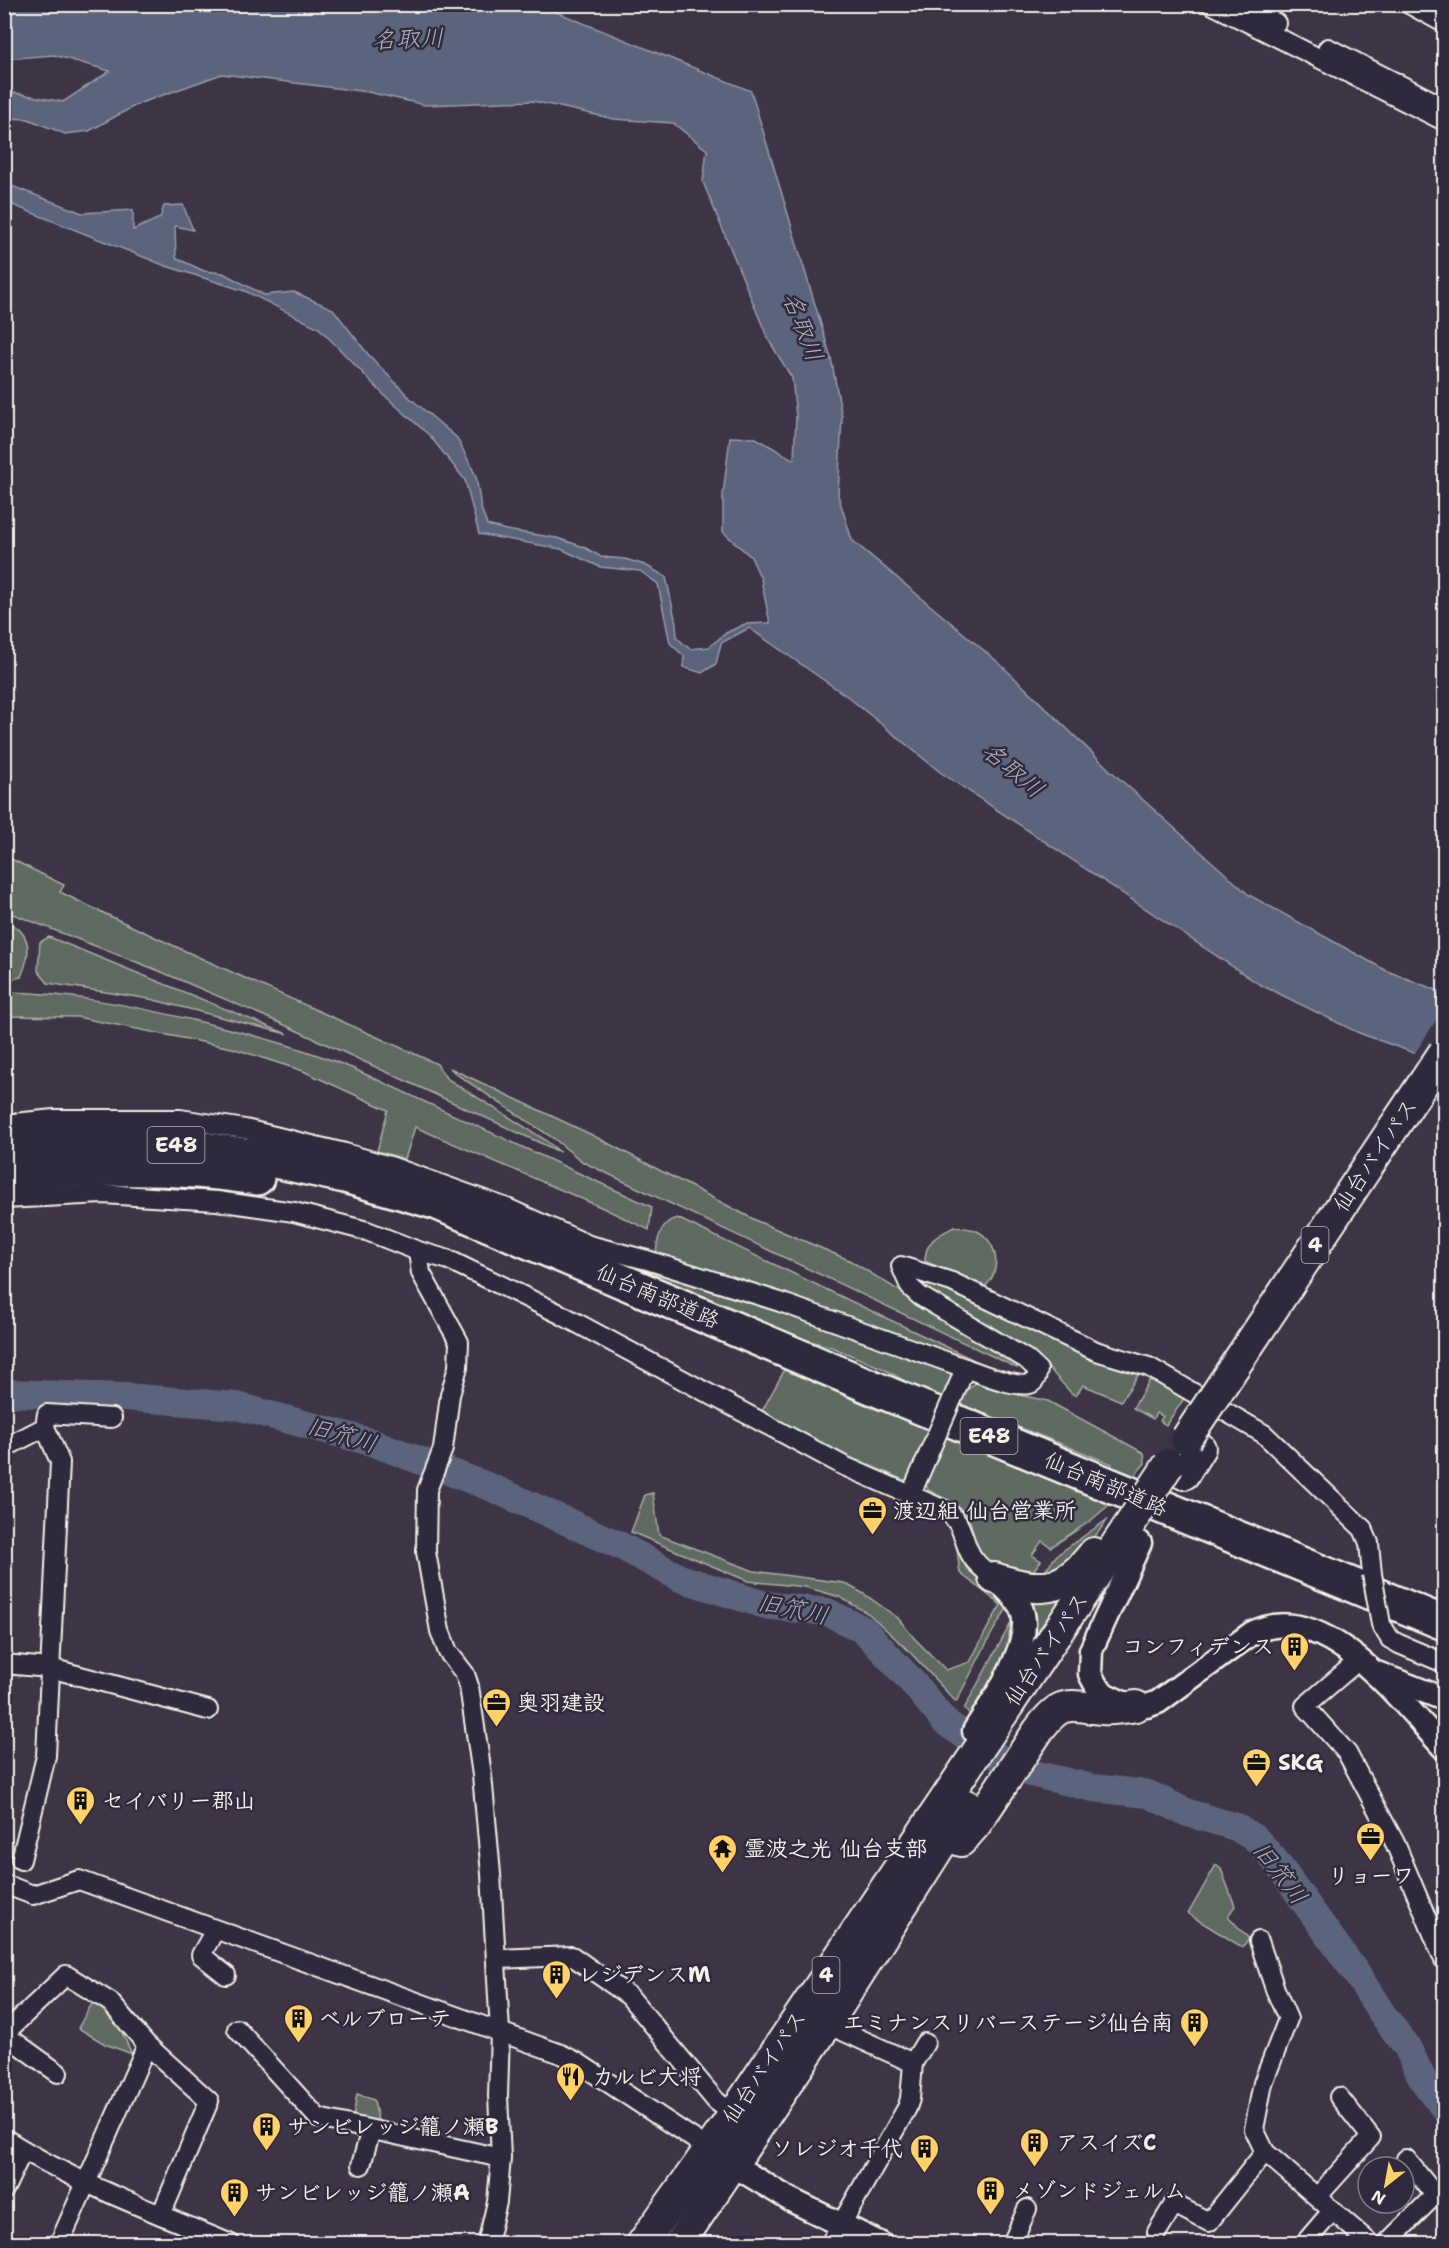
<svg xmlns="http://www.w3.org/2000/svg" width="1449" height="2248" viewBox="0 0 1449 2248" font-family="'Shantell Sans','Klee One',sans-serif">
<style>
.green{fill:#5e6a60;stroke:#a9aea4;stroke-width:1.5}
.water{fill:#5b647d;stroke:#989ca8;stroke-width:1.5}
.pier{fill:#3d3546}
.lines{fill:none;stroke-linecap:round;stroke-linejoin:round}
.river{stroke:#5b647d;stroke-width:28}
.minor-casing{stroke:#f4f1e8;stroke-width:22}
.tertiary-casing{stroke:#f4f1e8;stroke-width:27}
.trunk-casing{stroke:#f4f1e8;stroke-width:34}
.motorway-casing{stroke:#f4f1e8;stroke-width:38}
.minor{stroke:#2f2a3d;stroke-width:18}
.tertiary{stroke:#2f2a3d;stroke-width:22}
.trunk{stroke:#2f2a3d;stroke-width:30}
.motorway{stroke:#2f2a3d;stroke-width:33}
.minor-bridge-casing{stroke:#f4f1e8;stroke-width:22;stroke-linecap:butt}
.trunk-bridge-casing{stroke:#f4f1e8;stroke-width:34;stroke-linecap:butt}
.minor-bridge{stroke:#2f2a3d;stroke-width:18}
.trunk-bridge{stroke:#2f2a3d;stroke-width:30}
.labels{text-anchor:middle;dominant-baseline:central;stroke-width:5;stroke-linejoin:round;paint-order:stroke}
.shield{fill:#2f2a3d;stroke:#b9b5b5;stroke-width:1.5}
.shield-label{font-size:21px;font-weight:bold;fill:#f4f1e8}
.street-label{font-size:22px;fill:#f4f1e8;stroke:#2f2a3d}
.poi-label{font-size:22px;font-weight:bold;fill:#f4f1e8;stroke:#2f2a3d;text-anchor:start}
.water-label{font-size:24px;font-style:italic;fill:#afb2b8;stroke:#2f2a3d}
</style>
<rect width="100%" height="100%" fill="#3d3546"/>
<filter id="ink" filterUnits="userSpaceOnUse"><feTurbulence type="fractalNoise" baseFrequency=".0167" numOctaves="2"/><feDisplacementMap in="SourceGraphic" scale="12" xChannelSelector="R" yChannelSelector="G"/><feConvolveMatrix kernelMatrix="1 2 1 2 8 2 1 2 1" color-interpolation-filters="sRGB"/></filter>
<g filter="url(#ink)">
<!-- green -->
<g class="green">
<path d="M5,856l59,29 -4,7c124,61 251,115 377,172l9,14 98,61 16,13 -282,-130 -121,-52 -152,-59z"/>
<path d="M5,921c27,11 27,31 16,56l-16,3z"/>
<path d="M49,937l238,97 -137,-35 -102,-16 -10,-12 2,-29z"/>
<path d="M5,992c67,1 134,15 200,31 52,13 99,25 149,46l298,138 -3,23 -46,-22 -188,-81 -10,32 -28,-8 11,-41 -85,-39 -71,-23 -155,-31 -72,-1z"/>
<path d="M450,1068l142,67 165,86 92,39 167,102 1,6 -434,-206 -30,-24 -97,-64z"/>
<path d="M677,1218l322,154 -342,-117c-2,-9 3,-27 11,-33 2,-2 7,-3 9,-4z"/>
<path d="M954,1227c8,1 16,1 23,4 22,11 25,42 7,56l-59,-26c0,-20 13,-26 29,-34z"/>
<path d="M599,1255l84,23 165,53 100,39 5,9 -10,20 -16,-5 -43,-25 -50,-21 -48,-14z"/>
<path d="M929,1283l10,2 164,77 36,12 -18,27 -38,-16 -7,11 -5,-3 -34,-38 -107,-63 -3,-6z"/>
<path d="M785,1369l85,38 62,22 -21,50 -7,1 -57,-24 -86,-43z"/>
<path d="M1151,1378l34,19 -19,28 -6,-4 3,-5 -7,-3 -3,6 -20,-11z"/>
<path d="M978,1381l41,14 29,6 96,52 1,10 -16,19 -21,-8 4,-10 -152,-60 7,-14z"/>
<path d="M948,1431l168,68 -27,23 -38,25 -9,-6 -10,14 9,6 -14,17c-21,-3 -45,-13 -52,-35 -4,-10 -1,-18 -8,-27 -9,-13 -26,-19 -39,-26l-2,-6z"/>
<path d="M653,1493l6,42 95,36 90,12 20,11 34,24 16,20 32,32 24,-8 18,-35 13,-22 -41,-32 -3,-23 10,19 31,23 8,12v6l-13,21 -37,71 -48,-52 -39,-36 -29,-17 -35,-10 -57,-6 -117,-49 14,-37z"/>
<path d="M1108,1519l-29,39 -41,21 19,-24z"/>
<path d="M1069,1591l-20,28 -15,14 -13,-40z"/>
<path d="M1011,1623l-8,45 -29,49 -10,-8z"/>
<path d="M1216,1865l5,4 14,37 -7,10 21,23 -7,8 -54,-33z"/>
<path d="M94,2000l19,13 19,41 -27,-10 -27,-16z"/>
<path d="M357,2094l17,6 4,21 -25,-4z"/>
</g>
<!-- water -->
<path class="water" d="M157,4l382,1 212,86 80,267 11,59 -4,78 14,45 147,123 113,109 137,123 138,76 57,22v71l-85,-31 -100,-49 -319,-212 -92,-75 -99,-69 -28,15 -5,21 -14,9 -19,-6 1,-11 -14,-13 -12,-59 -18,-13 -40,-4 -39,-18 -82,-15 -14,-54 -35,-44 -46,-41 -65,-67 -74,-37 -79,-25 -161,-64 -1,-19 78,30 51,-3v20l27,-12 4,-12 19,-1 10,25 -18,-4 1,32 28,13 19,2 41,22 30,-3 39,17 34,44 43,45 47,40 19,38 5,32 6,17 19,5 51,8 27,9 17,10 24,2 20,6 21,12 10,46 1,15 13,11 19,-2 17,-14 19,-9 25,-1 -9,-44 -10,-22 -28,-25v-37l7,-58 26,1 38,22 2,-44 -4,-38 -24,-39 -65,-157 4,-32 -34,-27 -59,-4 -81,-18 -108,4 -57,-13 -146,-18 -84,30 -49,27 -24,3 -37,-15 -23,-1v-27l58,11 47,-31 -56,-16 -49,4v-54h90c16,11 43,2 62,-1z"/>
<!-- pier -->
<path class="pier" d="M1444,1008v59l-31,-11z"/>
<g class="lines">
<!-- river -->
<path class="river" d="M4,1393l121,4 112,9 134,36 119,45 131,59 59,32 85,27 62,7 37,18 50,54 31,38 47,32 38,19 63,15 55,6 40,19 48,14 20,12 17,19 83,115 25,39 26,35 16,33 21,28"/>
<defs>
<g id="minor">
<path d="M1211,4l233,117"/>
<path d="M1240,4l36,19"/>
<path d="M1409,4l35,19"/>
<path d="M1328,48l116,59"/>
<path d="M4,1124l50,-5h126l65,10 100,24 48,14 114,41 82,37 58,15 133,42 185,66"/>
<path d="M4,1199l99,-5 114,7 77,11 73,19 51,20 31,9 111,54 284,152 103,45c15,13 14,21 21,38 5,13 16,21 26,29"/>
<path d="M418,1251l3,22 38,69 -1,25 -8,28 -7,54 -16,41 -1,62 14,79 8,21 17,22 4,12 13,89 9,99 9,158 -2,64 3,62 -4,44 -10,42"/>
<path d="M961,1378l4,-10c15,5 54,22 67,15 5,-3 5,-9 6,-13l-12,-11 -106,-63 -10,-9 -9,-21 51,16 144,69 53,16 115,67 99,95 6,14 3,31"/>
<path d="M45,1427l2,-13 65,4"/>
<path d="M4,1448l41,-21 15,35 -14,294 -25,104"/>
<path d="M1381,1624l9,15 9,5 45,19"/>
<path d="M1359,1660l-54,46 42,47 48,90 49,117"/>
<path d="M4,1664l46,4 158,42"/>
<path d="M4,1884l29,11 46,-15 482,174 16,8 132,87"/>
<path d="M215,1930l-14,25 25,20"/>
<path d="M1259,1941l16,48 13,30 -25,64 -9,46 11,23 106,92"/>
<path d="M497,1959l75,-3 57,40 87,105 18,13"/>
<path d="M827,2024l86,39 12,-20"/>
<path d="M237,2029l81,89 183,40"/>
<path d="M4,2034l62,-59 44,27 37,43 -88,199"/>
<path d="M4,2034l54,39"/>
<path d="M147,2045l62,56 -48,114"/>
<path d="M4,2138c70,45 151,74 227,106"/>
<path d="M361,2165l10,-35"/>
<path d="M4,2190l19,-40"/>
<path d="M1318,2196l53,-59 -32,-40"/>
<path d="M1157,2232l17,-28 35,18 56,-70"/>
<path d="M830,2244l77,-136 3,-9 3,-36"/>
<path d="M1012,2244l15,-35"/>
<path d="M1304,2244l29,-34"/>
<path d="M1386,2244l49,-49 -29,-36"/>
</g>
<g id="tertiary">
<path d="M1140,1543l-49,107 -1,24 7,13 9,8 15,7 15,4h11l11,-4 94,-69c72,-37 150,70 192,115"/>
<path d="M1377,1673l67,26"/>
<path d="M974,1731c17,-28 64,-92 46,-125 -6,-11 -16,-19 -26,-28"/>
<path d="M720,2157l69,42 92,45"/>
</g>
<g id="trunk">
<path d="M1184,1474l16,-26"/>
<path d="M994,1578c46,15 69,15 100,-25"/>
<path d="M961,1841l15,-17 62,-93c24,-33 30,-25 65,-22 11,1 22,-1 33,-3"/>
<path d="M642,2244l81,-114 409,-609"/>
<path d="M679,2244l148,-220 139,-219"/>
</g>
<g id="motorway">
<path d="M4,1147l92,-5 76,2 80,12 93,20 93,27 443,188 563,232"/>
<path d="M4,1176c83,-9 171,-11 253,2"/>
</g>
</defs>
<!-- minor casing -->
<use href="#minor" class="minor-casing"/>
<!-- tertiary casing -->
<use href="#tertiary" class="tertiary-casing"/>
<!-- trunk casing -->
<use href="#trunk" class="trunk-casing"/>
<!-- motorway casing -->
<use href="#motorway" class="motorway-casing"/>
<!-- minor -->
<use href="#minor" class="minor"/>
<!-- tertiary -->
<use href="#tertiary" class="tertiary"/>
<!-- trunk -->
<use href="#trunk" class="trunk"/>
<!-- motorway -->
<use href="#motorway" class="motorway"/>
<defs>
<g id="minor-bridge">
<path d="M915,1485l45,-104"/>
<path d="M1372,1574l9,50"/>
</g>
<g id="trunk-bridge">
<path d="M1186,1439l258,-387"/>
<path d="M1132,1521l37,-57"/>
</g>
</defs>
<!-- minor-bridge casing -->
<use href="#minor-bridge" class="minor-bridge-casing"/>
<!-- trunk-bridge casing -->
<use href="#trunk-bridge" class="trunk-bridge-casing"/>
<!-- minor-bridge -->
<use href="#minor-bridge" class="minor-bridge"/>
<!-- trunk-bridge -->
<use href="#trunk-bridge" class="trunk-bridge"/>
</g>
</g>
<!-- icons -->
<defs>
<symbol id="office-pin" viewBox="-11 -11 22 30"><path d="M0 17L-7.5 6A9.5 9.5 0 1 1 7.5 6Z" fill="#ffd166" stroke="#2f2a3d"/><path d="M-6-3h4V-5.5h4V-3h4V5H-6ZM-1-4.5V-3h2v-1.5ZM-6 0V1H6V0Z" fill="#111"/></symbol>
<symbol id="building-pin" viewBox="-11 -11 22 30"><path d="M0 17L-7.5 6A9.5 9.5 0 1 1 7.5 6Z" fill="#ffd166" stroke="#2f2a3d"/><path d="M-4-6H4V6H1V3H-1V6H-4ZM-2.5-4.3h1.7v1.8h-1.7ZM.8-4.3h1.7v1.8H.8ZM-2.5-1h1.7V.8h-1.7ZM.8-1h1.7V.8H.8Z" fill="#111"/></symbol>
<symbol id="temple-pin" viewBox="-11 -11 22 30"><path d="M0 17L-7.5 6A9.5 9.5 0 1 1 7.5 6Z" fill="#ffd166" stroke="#2f2a3d"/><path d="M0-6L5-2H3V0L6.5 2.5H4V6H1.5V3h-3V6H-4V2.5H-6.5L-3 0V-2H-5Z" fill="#111"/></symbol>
<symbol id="restaurant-pin" viewBox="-11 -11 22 30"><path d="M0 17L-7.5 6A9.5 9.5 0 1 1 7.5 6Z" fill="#ffd166" stroke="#2f2a3d"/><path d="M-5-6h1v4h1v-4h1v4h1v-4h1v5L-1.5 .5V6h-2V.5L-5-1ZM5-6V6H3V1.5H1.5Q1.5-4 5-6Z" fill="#111"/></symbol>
</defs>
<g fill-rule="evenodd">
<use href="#office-pin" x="856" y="1494" width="33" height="45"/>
<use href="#building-pin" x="1278" y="1630" width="33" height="45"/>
<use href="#office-pin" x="480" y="1686" width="33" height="45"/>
<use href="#office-pin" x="1240" y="1746" width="33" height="45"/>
<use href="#building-pin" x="64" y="1784" width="33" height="45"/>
<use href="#office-pin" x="1354" y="1820" width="33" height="45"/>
<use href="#temple-pin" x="706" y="1832" width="33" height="45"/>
<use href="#building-pin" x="540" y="1958" width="33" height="45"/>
<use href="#building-pin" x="282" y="2002" width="33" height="45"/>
<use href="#building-pin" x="1178" y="2006" width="33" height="45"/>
<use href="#restaurant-pin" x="554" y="2060" width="33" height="45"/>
<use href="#building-pin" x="250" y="2110" width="33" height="45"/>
<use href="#building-pin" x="1018" y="2126" width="33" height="45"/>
<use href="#building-pin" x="908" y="2132" width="33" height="45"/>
<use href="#building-pin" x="974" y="2174" width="33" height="45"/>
<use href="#building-pin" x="218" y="2176" width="33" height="45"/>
</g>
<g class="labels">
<!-- shield labels -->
<g class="shield">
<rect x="147.5" y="1127" width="57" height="36" rx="4.5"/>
<rect x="1301.5" y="1227" width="27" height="36" rx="4.5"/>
<rect x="960.5" y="1418" width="57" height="36" rx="4.5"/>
<rect x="812.5" y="1957" width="27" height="36" rx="4.5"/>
</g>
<g class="shield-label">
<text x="176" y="1145">E48</text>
<text x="1315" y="1245">4</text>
<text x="989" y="1436">E48</text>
<text x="826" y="1975">4</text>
</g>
<!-- street labels -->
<g class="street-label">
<text transform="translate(1375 1155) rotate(-56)">仙台バイパス</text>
<text transform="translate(658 1296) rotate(23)">仙台南部道路</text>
<text transform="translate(1106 1484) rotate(23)">仙台南部道路</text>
<text transform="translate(1046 1649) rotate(-56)">仙台バイパス</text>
<text transform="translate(764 2067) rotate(-56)">仙台バイパス</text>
</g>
<!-- poi labels -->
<g class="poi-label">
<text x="893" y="1510">渡辺組 仙台営業所</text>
<text x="1274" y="1646" text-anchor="end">コンフィデンス</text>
<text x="517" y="1702">奥羽建設</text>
<text x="1278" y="1762">SKG</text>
<text x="102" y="1800">セイバリー郡山</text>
<text x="744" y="1848">霊波之光 仙台支部</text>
<text x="1371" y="1875" text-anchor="middle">リョーワ</text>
<text x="578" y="1974">レジデンスM</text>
<text x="319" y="2018">ベルブローテ</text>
<text x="1173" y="2022" text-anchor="end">エミナンスリバーステージ仙台南</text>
<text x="592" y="2076">カルビ大将</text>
<text x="287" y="2126">サンビレッジ籠ノ瀬B</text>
<text x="1056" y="2142">アスイズC</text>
<text x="903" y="2148" text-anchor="end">ソレジオ千代</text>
<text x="1012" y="2190">メゾンドジェルム</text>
<text x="255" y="2192">サンビレッジ籠ノ瀬A</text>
</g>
<!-- water labels -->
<g class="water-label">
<text transform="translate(408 39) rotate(-2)">名取川</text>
<text transform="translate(803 327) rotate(69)">名取川</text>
<text transform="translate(1013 770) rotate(40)">名取川</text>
<text transform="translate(342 1435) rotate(16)">旧笊川</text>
<text transform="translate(793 1609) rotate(12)">旧笊川</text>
<text transform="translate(1280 1873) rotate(52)">旧笊川</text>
</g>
</g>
<!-- margin -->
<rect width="1449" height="2248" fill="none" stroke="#2f2a3d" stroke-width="24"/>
<rect x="12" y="12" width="1425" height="2224" fill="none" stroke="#f4f1e8" stroke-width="2" filter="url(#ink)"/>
<!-- north arrow -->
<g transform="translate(1386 2185) rotate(211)"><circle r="28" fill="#2f2a3d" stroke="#7e7a81" stroke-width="1.5"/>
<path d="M0-4.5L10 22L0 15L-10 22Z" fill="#ffd166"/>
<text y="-9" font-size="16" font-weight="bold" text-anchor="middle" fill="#f4f1e8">N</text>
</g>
</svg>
